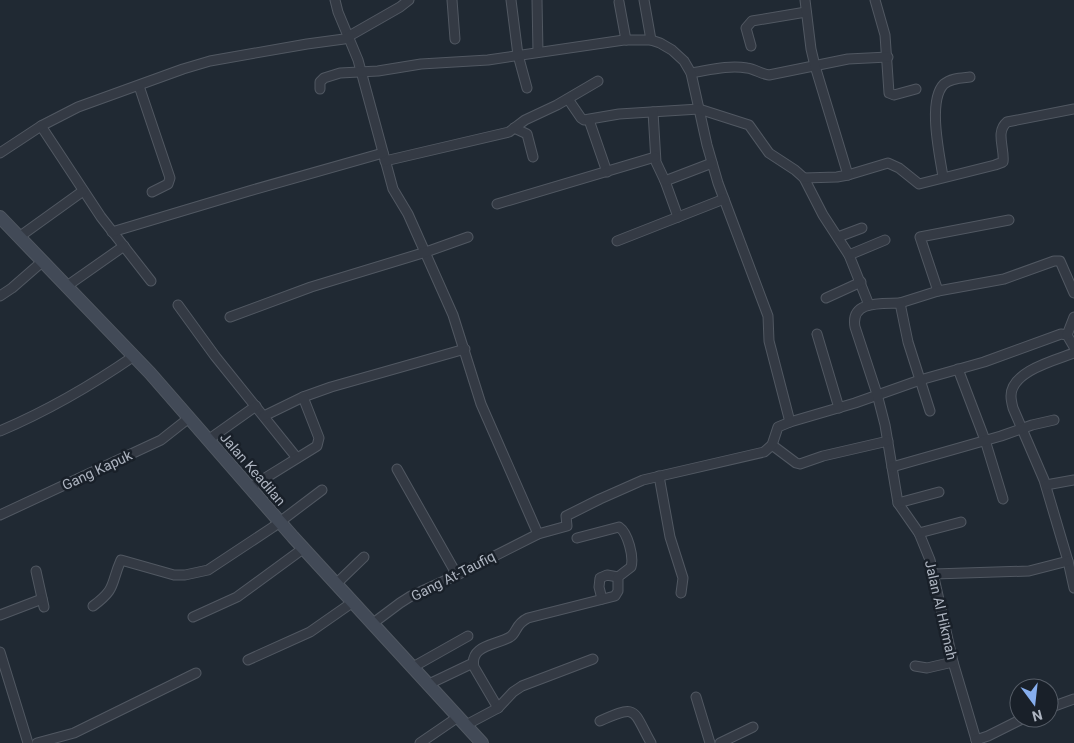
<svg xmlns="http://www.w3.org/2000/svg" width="1074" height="743" viewBox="0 0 1074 743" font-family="Roboto,sans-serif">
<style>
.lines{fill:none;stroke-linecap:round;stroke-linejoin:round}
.street-casing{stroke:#515862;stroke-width:11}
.secondary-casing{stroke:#515862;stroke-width:14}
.street{stroke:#343a44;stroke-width:9}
.secondary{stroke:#424a57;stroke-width:12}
.labels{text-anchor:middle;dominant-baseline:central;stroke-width:5;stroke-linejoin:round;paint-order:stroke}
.street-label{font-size:14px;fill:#aeb5c1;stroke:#192029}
</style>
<rect width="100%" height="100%" fill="#202933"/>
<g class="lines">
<defs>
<g id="street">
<path d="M335,0l3,12 20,48 35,129 15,25 45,101 28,89 57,130"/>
<path d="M452,0l3,39"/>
<path d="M511,0l7,55 9,33"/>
<path d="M537,0l1,52"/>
<path d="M644,0l7,40"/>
<path d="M875,0l10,35 4,58 5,2 22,-6"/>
<path d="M619,2l7,38"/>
<path d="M751,46l-5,-18 6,-7 54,-9"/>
<path d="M691,73c19,-3 37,-8 56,-5 8,1 14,6 22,7l79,-16 40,-2"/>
<path d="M139,86l31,92 -2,6 -16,8"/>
<path d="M320,89v-7l4,-4 16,-5 38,-2 43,-7 67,-4 136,-20h27l9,3 12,7 12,11 7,12 16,72 11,38 50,133 1,25 21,81 65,-19 65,-23 64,-18 77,-28 6,1 7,12"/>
<path d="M568,99l13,19 3,2 35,-6 80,-5 50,16 20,28 26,17 9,8 19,37 26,40 20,50"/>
<path d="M653,112l3,50 9,19 13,36"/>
<path d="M589,120l18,52"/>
<path d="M41,126l60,91 50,64"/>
<path d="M514,128l13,6 6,23"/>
<path d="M0,153l41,-27 37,-19 105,-38 27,-8 97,-17 37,-5 56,-32 9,-7"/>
<path d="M385,161l124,-29 16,-12 32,-15 41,-24"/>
<path d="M848,175l40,-12 11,5 20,16 76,-19 8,-3c2,-13 -8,-30 4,-40l67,-13"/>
<path d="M943,177c-3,-21 -16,-76 1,-93 7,-6 17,-6 26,-7"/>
<path d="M804,178l33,-1 11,-2 -33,-109 -4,-17 -6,-49"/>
<path d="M665,181l47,-18"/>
<path d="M497,204l158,-47"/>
<path d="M112,232l137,-41 134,-38"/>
<path d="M19,237l64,-46"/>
<path d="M838,237l24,-9"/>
<path d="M617,241l107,-42"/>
<path d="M849,255l36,-15"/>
<path d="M67,286l57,-40"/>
<path d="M938,291l-18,-54 89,-17"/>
<path d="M0,296l12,-8 31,-27"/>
<path d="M826,298l35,-16"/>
<path d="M900,303l38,-12 66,-12 50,-18h6l14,32"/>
<path d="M178,305l37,51 82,102"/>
<path d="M230,317l81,-30 115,-35 42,-15"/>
<path d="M817,334l22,74"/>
<path d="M1067,335l7,-18"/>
<path d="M1074,353c-18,7 -63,18 -63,43 0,4 1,8 2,12l31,72 24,81 6,27"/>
<path d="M958,369l27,71 18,59"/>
<path d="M930,411l-22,-69 -8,-39c-18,1 -50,-3 -45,24l22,67 8,31 13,78 21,30 11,27 23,102 24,81"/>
<path d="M264,416l39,-19 28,-10 134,-38"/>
<path d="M0,431c47,-20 92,-46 134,-75"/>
<path d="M208,440l48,-34"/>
<path d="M772,445l24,18 4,1 23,-8 65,-15"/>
<path d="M892,467l109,-31 31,-11 22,-5"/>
<path d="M397,469l60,106"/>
<path d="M659,476l11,61 13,41 -2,15"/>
<path d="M1046,485l28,-5"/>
<path d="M249,488l68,-42 2,-8 -16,-41"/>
<path d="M898,503l41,-11"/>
<path d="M0,515l161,-75 28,-22"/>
<path d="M919,533l42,-11"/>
<path d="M36,571l8,36"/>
<path d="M934,574l95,-3 39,-10"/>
<path d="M336,584l28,-27"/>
<path d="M602,599l-3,-12 1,-9 7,-3 11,2"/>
<path d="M93,606c24,-18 17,-21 28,-46l53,15h11l23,-5 65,-43 49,-37"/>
<path d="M0,615l42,-16"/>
<path d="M193,617l44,-20 67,-49"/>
<path d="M372,624l28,-21 11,-7 46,-21 81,-41 29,-8 -1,-10 34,-17 43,-19 121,-28 8,-7 6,-18 12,-5"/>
<path d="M0,652l28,91"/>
<path d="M248,660l62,-28 43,-30"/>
<path d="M915,666l12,2 26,-6"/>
<path d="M413,667l55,-31"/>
<path d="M429,684l44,-21"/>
<path d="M696,697l14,46"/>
<path d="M498,708l-24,-41c-5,-22 23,-22 36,-30 7,-4 5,-13 18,-19l87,-22 3,-5v-14l13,-10c3,-10 -3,-34 -12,-40l-42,11"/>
<path d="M1049,708l25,-9"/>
<path d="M600,721c38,-17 32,-12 51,22"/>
<path d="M466,725l32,-17 15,-16 9,-6 71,-27"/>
<path d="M976,740l12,-4 36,-18"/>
<path d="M37,743l37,-10 122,-60"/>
<path d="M420,743l38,-26"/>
<path d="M720,743l33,-16"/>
</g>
<path id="secondary" d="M0,217l150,156 143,164 189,206"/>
</defs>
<!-- street casing -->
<use href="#street" class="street-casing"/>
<!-- secondary casing -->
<use href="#secondary" class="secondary-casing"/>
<!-- street -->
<use href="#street" class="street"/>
<!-- secondary -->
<use href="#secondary" class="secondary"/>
</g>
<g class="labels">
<!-- street labels -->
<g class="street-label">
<text transform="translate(253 469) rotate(49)">Jalan Keadilan</text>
<text transform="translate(97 470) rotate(-25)">Gang Kapuk</text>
<text transform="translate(453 576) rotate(-27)">Gang At-Taufiq</text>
<text transform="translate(941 610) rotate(77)">Jalan Al Hikmah</text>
</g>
</g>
<!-- north arrow -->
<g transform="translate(1034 703) rotate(165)"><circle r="24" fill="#192029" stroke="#555c66"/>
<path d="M0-4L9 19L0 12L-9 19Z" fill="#86aeee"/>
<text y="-8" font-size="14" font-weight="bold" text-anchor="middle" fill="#aeb5c1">N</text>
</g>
</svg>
